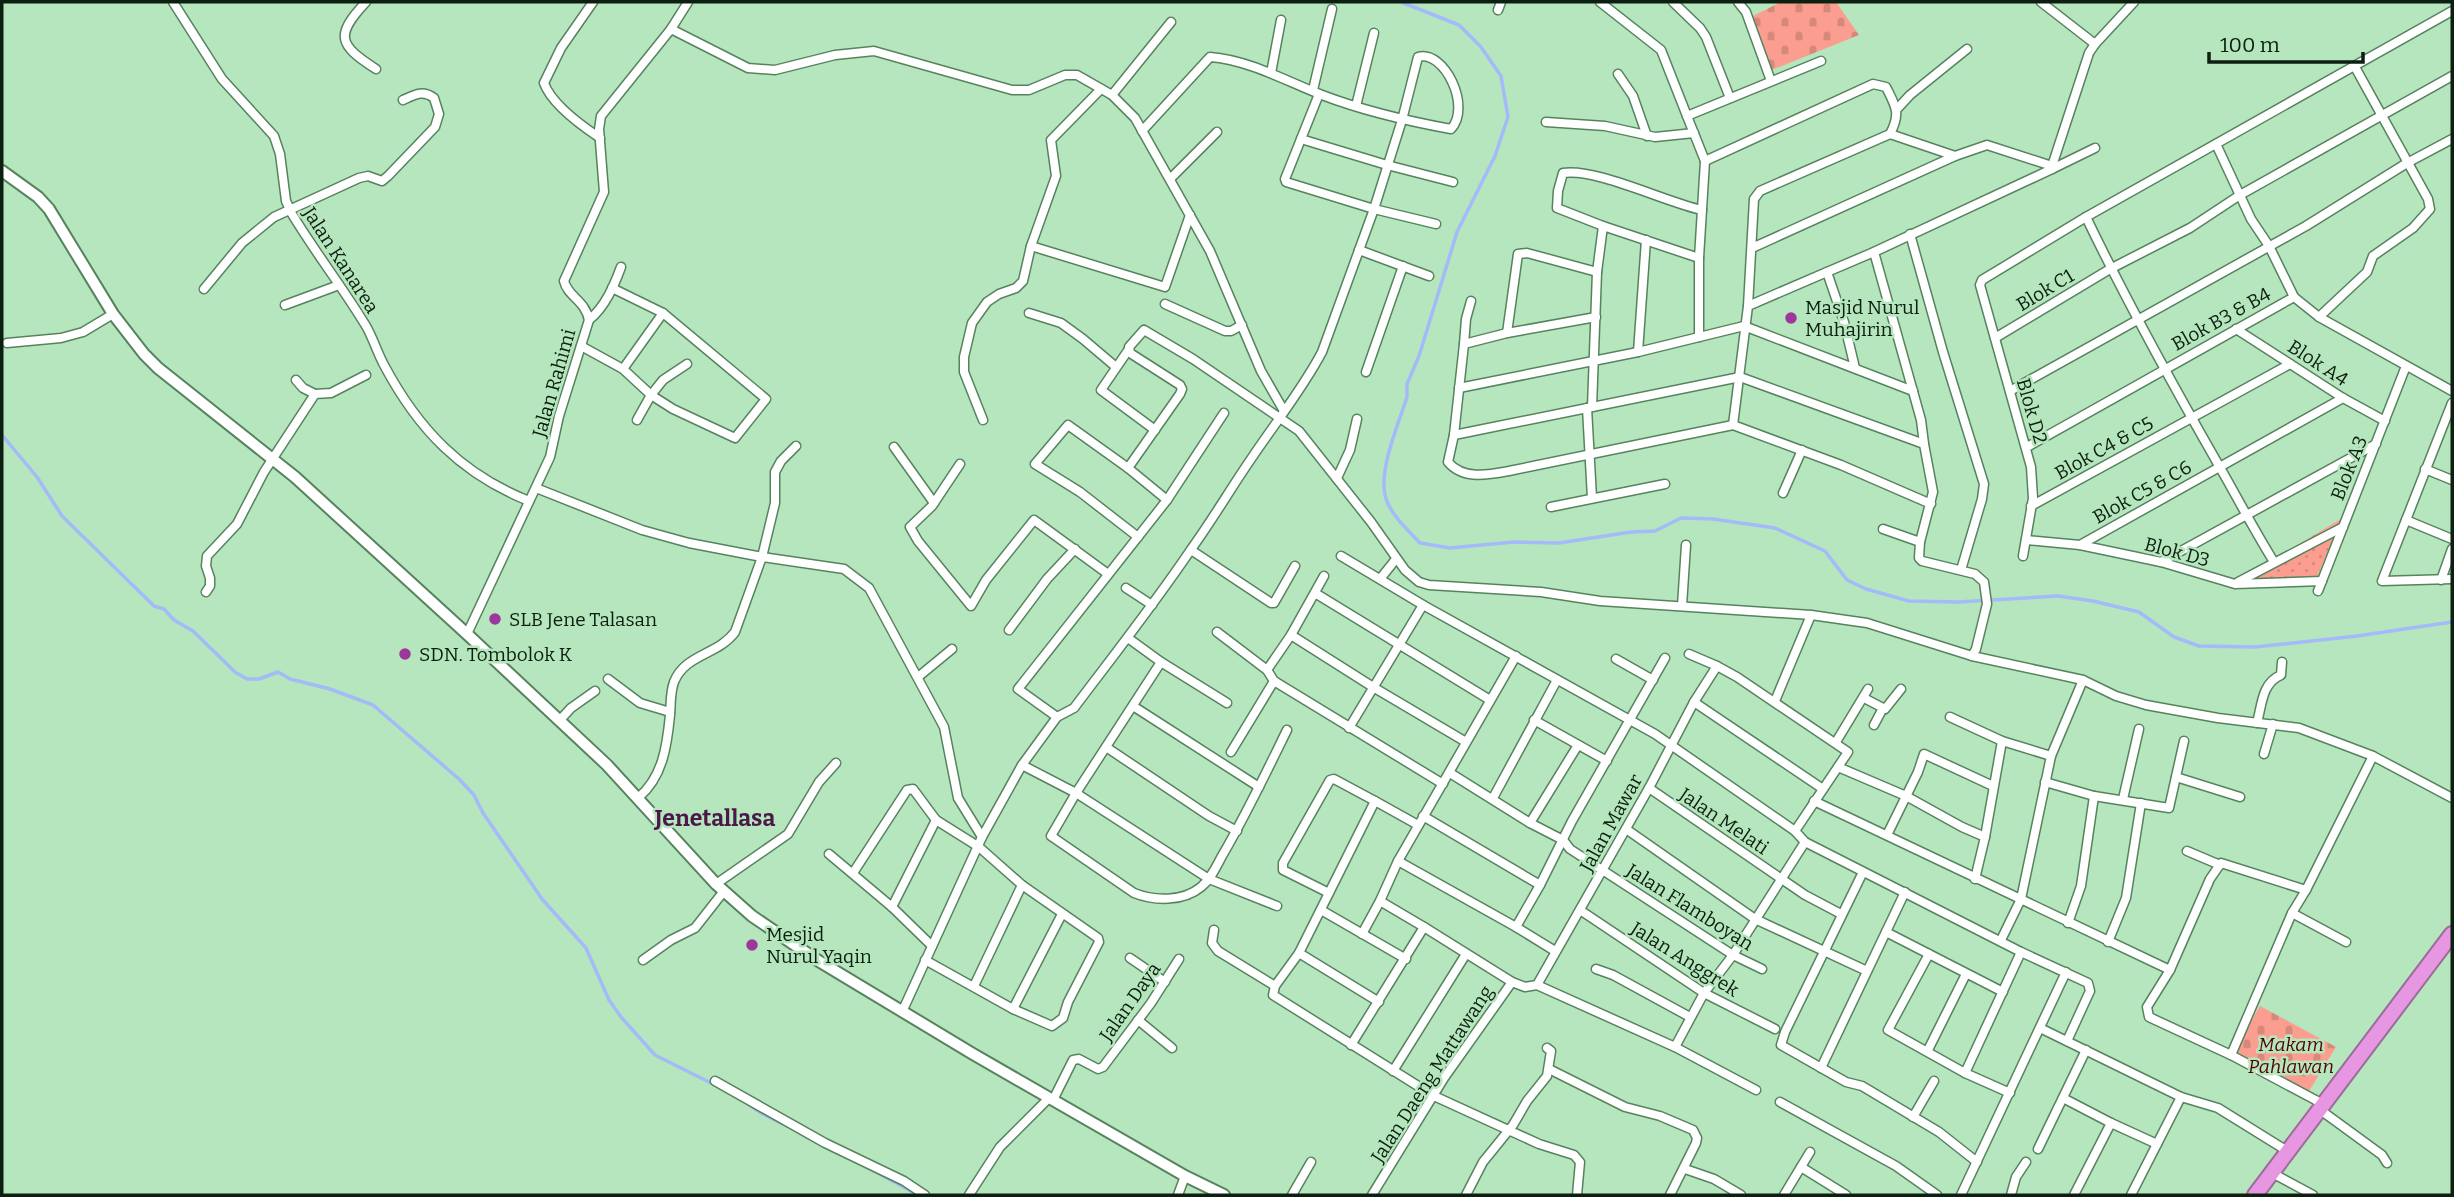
<svg xmlns="http://www.w3.org/2000/svg" width="2454" height="1197" viewBox="0 0 2454 1197" font-family="Bitter,serif">
<style>
.cemetery{fill:url(#cemetery-stones)}
.park{fill:url(#park-dots)}
.lines{fill:none;stroke-linecap:round;stroke-linejoin:round}
.stream{stroke:#a4baf9;stroke-width:3.5}
.street-casing{stroke:#56835e;stroke-width:11}
.secondary-casing{stroke:#56835e;stroke-width:14}
.highway-casing{stroke:#9a6c98;stroke-width:18}
.street{stroke:#fff;stroke-width:8}
.secondary{stroke:#fff;stroke-width:10}
.highway{stroke:#e796e2;stroke-width:14}
.poi-dot{fill:#9e379b;stroke:#b6e6bd;stroke-width:2.5}
.labels{text-anchor:middle;dominant-baseline:central;stroke-width:5;stroke-linejoin:round;paint-order:stroke}
.street-label{font-size:19px;fill:#0c1f10;stroke:#b6e6bd}
.poi-label{font-size:19px;fill:#0c1f10;stroke:#b6e6bd;text-anchor:start}
.park-label{font-size:19px;font-style:italic;fill:#530302;stroke:#b6e6bd}
.quarter-label{font-size:23px;font-weight:bold;fill:#4b1949;stroke:#b6e6bd}
</style>
<defs>
<pattern id="cemetery-stones" width="16" height="16" patternUnits="userSpaceOnUse" patternTransform="scale(1.75)"><rect width="16" height="16" fill="#fb9e90"/><path d="M2 7V4a2 2 0 0 1 4 0v3zM10 15v-3a2 2 0 0 1 4 0v3z" fill="#d6887b"/></pattern>
<pattern id="park-dots" width="8" height="8" patternUnits="userSpaceOnUse" patternTransform="scale(1.75)"><rect width="8" height="8" fill="#fb9e90"/><path d="M2 2h.1M6 6h.1" fill="none" stroke="#d6887b" stroke-width="1.8" stroke-linecap="round"/></pattern>
</defs>
<rect width="100%" height="100%" fill="#b6e6bd"/>
<!-- cemetery -->
<g class="cemetery">
<path d="M1781,2h55l23,33 -90,36 -22,-52z"/>
<path d="M2260,1006l76,41 -30,49 -74,-42z"/>
</g>
<!-- park -->
<path class="park" d="M2341,519l-24,58 -77,2z"/>
<g class="lines">
<!-- stream -->
<g class="stream">
<path d="M1401,2l58,23 22,22 20,29 7,41 -13,39 -38,76 -38,124 -12,28v13c-8,26 -30,75 -21,102 6,17 22,31 34,44l30,5 64,-6 45,1 72,-11 24,-1 26,-13 32,1 62,9 50,23 22,29 19,9 43,12 49,1 100,-6 35,5 46,11 35,25 25,9 56,1 102,-11 95,-14"/>
<path d="M2,435l35,42 25,39 92,90 10,3 10,11 19,11 42,41 12,7h12l19,-7 12,7 40,10 43,16 86,74 15,16 9,18 59,86 44,49 23,52 12,17 34,38 64,32"/>
<path d="M747,1103l14,10 28,14"/>
<path d="M867,1167l51,28"/>
</g>
<defs>
<g id="street">
<path d="M173,2l49,77 52,57 6,18 6,47 6,13c23,38 51,74 74,112 7,12 11,26 18,39 34,64 77,109 145,136"/>
<path d="M366,2c-32,34 -27,43 10,67"/>
<path d="M593,2l-32,46 -17,35c7,20 38,43 56,55"/>
<path d="M1600,2l61,48 26,66"/>
<path d="M1673,2l27,26 6,9 24,61"/>
<path d="M1738,2l8,10 25,69"/>
<path d="M2041,2l54,42"/>
<path d="M1498,10l3,-8"/>
<path d="M671,29l77,39 27,2 60,-15 39,-4 138,39h17l36,-15h12l35,20 23,23 75,133 51,120 23,40"/>
<path d="M1271,73l10,-53"/>
<path d="M1618,74l15,22 14,40"/>
<path d="M1313,90l19,-81"/>
<path d="M1319,94l-34,85 1,3 88,27 62,15"/>
<path d="M1112,95l59,-73"/>
<path d="M1356,106l18,-73"/>
<path d="M1897,109l13,-14 57,-46"/>
<path d="M1546,122l59,4 50,11 39,-4"/>
<path d="M1301,139l86,26 66,17"/>
<path d="M2216,144l35,75 18,27 25,51 25,20 133,74"/>
<path d="M1955,156l32,-11 65,21v3l43,-21"/>
<path d="M1705,161l-18,-45 134,-55"/>
<path d="M2052,166l37,-113 6,-9 39,-42"/>
<path d="M1170,179l47,-47"/>
<path d="M2086,217c41,85 85,165 132,247 19,33 36,66 56,98"/>
<path d="M1603,226l-46,-18 1,-17 5,-18c34,-5 102,29 139,37"/>
<path d="M1910,234l33,118 41,132 -2,15 -21,71"/>
<path d="M1031,246l134,41 25,-72"/>
<path d="M1359,250l70,26"/>
<path d="M1699,258l6,-97 168,-77 13,3c10,20 15,26 4,47"/>
<path d="M612,288l51,25 -40,56"/>
<path d="M204,289l38,-46 32,-26 85,-39 9,-2 14,5 6,-5 47,-49 4,-13 -5,-16c-11,-8 -18,-4 -31,2"/>
<path d="M1165,304l60,27h6l11,-6"/>
<path d="M285,305l54,-20"/>
<path d="M1748,306l6,-107 6,-8 130,-57 65,22 -203,92"/>
<path d="M1029,313l32,10 22,16 33,28"/>
<path d="M1596,317l-89,16 11,-79 9,-1 70,19"/>
<path d="M2319,317l48,-45 6,-16 40,-28 17,-19 -2,-10 -73,-132"/>
<path d="M589,320c16,-13 25,-34 32,-53"/>
<path d="M2236,329l107,69 42,23"/>
<path d="M1507,333l-43,11 -10,91 -6,27c15,18 40,13 61,9l224,-46 108,40 90,39"/>
<path d="M1995,338l115,-69 80,-41 50,-33 212,-119"/>
<path d="M7,343l54,-5 22,-6 30,-18"/>
<path d="M1464,344l2,-25 5,-18"/>
<path d="M581,346l42,23 28,26 22,14 62,29 31,-39 -103,-86"/>
<path d="M1129,349l-28,41 54,40"/>
<path d="M1638,352l8,-112"/>
<path d="M1855,368l-11,-46 -17,-50 47,-20"/>
<path d="M1366,372l37,-106"/>
<path d="M296,380l7,8 12,6"/>
<path d="M1459,388l179,-36 106,-26 169,65"/>
<path d="M2010,391l296,-165 101,-63 45,-24"/>
<path d="M2452,403l-70,178 70,-2"/>
<path d="M1592,407l5,-135 6,-46 96,32v79"/>
<path d="M1587,408l5,90"/>
<path d="M637,420l14,-25 12,-15 24,-16"/>
<path d="M983,420l-19,-48v-15l8,-34 15,-21 12,-8 17,-6 7,-7 8,-35 25,-70 -5,-36 50,-51"/>
<path d="M1733,425l15,-119 79,-34"/>
<path d="M1454,435l286,-58 184,67 9,48 -13,50 -1,16 3,3 53,13 9,8 3,22 -11,45 -4,7"/>
<path d="M1924,444l-3,-24 -47,-168 178,-83"/>
<path d="M894,447l40,56"/>
<path d="M2027,447l267,-150"/>
<path d="M960,464l-28,42 -22,21 8,14 53,65 15,-26 48,-60 74,54"/>
<path d="M1128,468l52,-74 2,-5 -2,-4 -50,-32 -1,-6 15,-17 49,29 106,72 72,91 34,48 14,12 10,3 112,7 59,9 211,14 56,8 105,33 111,24 33,16 30,9 72,13 81,10 74,28 79,42"/>
<path d="M2425,469l27,11"/>
<path d="M1337,478l13,-28 7,-31"/>
<path d="M536,488l106,42 47,13 73,14 82,12 25,19 75,139 14,71 24,39"/>
<path d="M1783,493l19,-43"/>
<path d="M2031,506l259,-142"/>
<path d="M1551,507l114,-23"/>
<path d="M2406,520l46,19"/>
<path d="M1883,529l37,13"/>
<path d="M1138,537l-58,-45 -45,-28 33,-39 60,43 39,32"/>
<path d="M2026,540l54,5 81,17 74,22 87,-3"/>
<path d="M2080,545l263,-147"/>
<path d="M1191,550l80,53h3l21,-37"/>
<path d="M1341,556l82,49 232,129 140,97"/>
<path d="M2023,556l10,-58 -2,-31 -51,-182 2,-5 104,-63 366,-206"/>
<path d="M2161,562l215,-118"/>
<path d="M1380,579l16,-20"/>
<path d="M2441,580l11,-31"/>
<path d="M2238,582l105,-55"/>
<path d="M1126,588l26,17"/>
<path d="M2318,591l88,-225"/>
<path d="M206,592l4,-6v-8l-4,-12 1,-10 30,-32 27,-52 51,-78 16,-1 35,-18"/>
<path d="M1315,593l175,107"/>
<path d="M1682,606l4,-61"/>
<path d="M1009,630l38,-51 28,-30"/>
<path d="M1217,632l50,38 7,11 169,103"/>
<path d="M467,634l83,-177 9,-41 30,-96c-4,-20 -21,-23 -25,-39l40,-89 -5,-63 2,-13 70,-87 17,-27"/>
<path d="M1291,635l82,52 93,55"/>
<path d="M1128,638l33,24 -85,131 -25,43 83,57c20,8 49,9 67,-6 10,-8 15,-20 21,-31 24,-41 44,-83 65,-126"/>
<path d="M1616,659l37,21"/>
<path d="M1161,662l66,41"/>
<path d="M1267,670l24,-35 33,-59"/>
<path d="M918,677l34,-28"/>
<path d="M608,679l32,24 30,9"/>
<path d="M1864,698l21,11 16,-20"/>
<path d="M1775,701l36,-86"/>
<path d="M1694,702l129,87"/>
<path d="M1133,706l126,81"/>
<path d="M1057,717l-39,-28 149,-189 57,-87"/>
<path d="M1950,717l52,24 49,15"/>
<path d="M1534,720l73,41"/>
<path d="M559,721l12,-13 24,-17"/>
<path d="M2257,723c5,-19 5,-40 24,-48l1,-13"/>
<path d="M1874,725l9,-17"/>
<path d="M1349,728l74,-123"/>
<path d="M1836,742l32,-53"/>
<path d="M1106,747l103,69 28,15"/>
<path d="M1231,752l43,-71"/>
<path d="M2264,754l9,-30"/>
<path d="M1022,765l54,28 133,86 68,27"/>
<path d="M1838,767l68,29 56,31 23,10"/>
<path d="M1450,773l80,50 33,17 7,9 163,106 29,14"/>
<path d="M2176,777l64,20"/>
<path d="M2045,782l49,14 75,12 15,-67"/>
<path d="M1649,788l156,107 36,19"/>
<path d="M638,798c25,-21 29,-52 32,-83 1,-11 0,-22 4,-33 11,-28 44,-27 61,-50l27,-75 13,-54v-31l6,-11 15,-15"/>
<path d="M1493,798l64,-118"/>
<path d="M2123,799l16,-70"/>
<path d="M1814,801l356,169 40,-91 11,-16 85,27 67,-134"/>
<path d="M1423,816l117,69"/>
<path d="M1530,823l48,-78"/>
<path d="M1418,825l-43,-24 -76,152 -24,33 -2,9 161,101 105,48 35,11 6,7 -3,33"/>
<path d="M1626,829l129,90 112,52"/>
<path d="M1887,835l31,-63 6,-18 69,32"/>
<path d="M1805,842l216,110 67,31 2,8 -23,50"/>
<path d="M2187,851l33,14"/>
<path d="M829,854l63,53 40,39"/>
<path d="M1398,861l118,66 24,-42 32,-64 93,-163"/>
<path d="M1863,872l-78,160 -4,13 65,37 16,4 77,46 38,30"/>
<path d="M853,873l54,-83 6,-1 23,31"/>
<path d="M1975,879l10,-42 17,-96"/>
<path d="M716,884l72,-50 31,-52 17,-19"/>
<path d="M1329,893l-46,-23v-7l47,-83 4,-1 41,22"/>
<path d="M1380,901l44,26"/>
<path d="M892,907l44,-87 43,27 43,38 76,53 1,4 -31,60 -5,16 -11,8 -39,-17 -88,-49"/>
<path d="M1321,910l85,49"/>
<path d="M1580,910l124,83 71,36"/>
<path d="M2292,913l54,29"/>
<path d="M2068,923l13,-37 13,-90"/>
<path d="M1516,927l39,24"/>
<path d="M1214,930l-2,13 6,8 57,35"/>
<path d="M1886,932l117,60"/>
<path d="M1362,934l18,-33 18,-40 118,-205"/>
<path d="M2001,940l20,-41 30,-143 32,-76"/>
<path d="M2108,942l18,-44 15,-95"/>
<path d="M1299,953l80,49"/>
<path d="M1929,954l-41,76 77,43 45,20"/>
<path d="M1130,958l35,24"/>
<path d="M643,960l28,-20 24,-12 29,-37"/>
<path d="M1596,969l17,6 77,42"/>
<path d="M2170,970l-23,37 2,10 82,38 92,49"/>
<path d="M1537,985l138,62 29,-54 29,-38 72,-113 -10,-11 53,-79 -111,-75 -20,-11 -28,-12"/>
<path d="M974,986l48,-101"/>
<path d="M1013,1009l49,-95"/>
<path d="M902,1012l80,-175 40,-72 35,-48 17,-9c40,-53 81,-105 118,-160 21,-29 39,-60 59,-89 24,-36 51,-69 71,-107l52,-143 28,-89 16,-63c26,-8 54,50 33,72 -44,-8 -87,-18 -129,-34 -36,-14 -73,-35 -112,-38l-68,74"/>
<path d="M1138,1020l34,28"/>
<path d="M2040,1028l141,69 37,11 71,44"/>
<path d="M1351,1045l73,-118 88,55"/>
<path d="M1675,1047l81,43"/>
<path d="M1928,1050l38,-76"/>
<path d="M2231,1055l61,-142 14,-23"/>
<path d="M1821,1068l84,-176"/>
<path d="M1549,1069l76,38 35,9 33,14 4,8 -1,5 -26,52"/>
<path d="M1393,1071l73,-117"/>
<path d="M1965,1073l56,-121"/>
<path d="M715,1081l110,62 79,38 21,14"/>
<path d="M2063,1098l48,25"/>
<path d="M1053,1100l20,-40 6,-1 19,10 5,-2 48,-64 28,-44"/>
<path d="M1780,1102l116,64 41,29"/>
<path d="M2319,1109l63,46 5,8"/>
<path d="M1913,1117l21,-36"/>
<path d="M2038,1149l48,-99"/>
<path d="M1801,1167l45,28"/>
<path d="M1685,1169l29,10 27,16"/>
<path d="M2272,1173l41,22"/>
<path d="M969,1195l31,-48 49,-49"/>
<path d="M1178,1195l7,-19"/>
<path d="M1292,1195l19,-33"/>
<path d="M1372,1195l72,-117 68,-96 13,5 12,-2 112,-197 45,-86 23,-36"/>
<path d="M1466,1195l17,-33 30,-37 14,-24 20,-25 4,-25 -4,-3"/>
<path d="M1784,1195l26,-43"/>
<path d="M1961,1195l105,-223"/>
<path d="M2011,1195l5,-18 10,-15"/>
<path d="M2074,1195l37,-72 46,21"/>
<path d="M2131,1195l50,-98"/>
</g>
<path id="secondary" d="M2,171l36,26 11,12 64,105 31,40 14,14 137,109 172,157 140,131 109,119 36,32 65,44 156,94 212,122 39,19"/>
<path id="highway" d="M2255,1195l197,-261"/>
</defs>
<!-- street casing -->
<use href="#street" class="street-casing"/>
<!-- secondary casing -->
<use href="#secondary" class="secondary-casing"/>
<!-- highway casing -->
<use href="#highway" class="highway-casing"/>
<!-- street -->
<use href="#street" class="street"/>
<!-- secondary -->
<use href="#secondary" class="secondary"/>
<!-- highway -->
<use href="#highway" class="highway"/>
</g>
<!-- markers -->
<g class="poi-dot">
<circle cx="1791" cy="318" r="7"/>
<circle cx="495" cy="619" r="7"/>
<circle cx="405" cy="654" r="7"/>
<circle cx="752" cy="945" r="7"/>
</g>
<g class="labels">
<!-- street labels -->
<g class="street-label">
<text transform="translate(341 260) rotate(57)">Jalan Kanarea</text>
<text transform="translate(2045 290) rotate(-31)">Blok C1</text>
<text transform="translate(2221 319) rotate(-29)">Blok B3 &amp; B4</text>
<text transform="translate(2318 363) rotate(33)">Blok A4</text>
<text transform="translate(554 383) rotate(-74)">Jalan Rahimi</text>
<text transform="translate(2032 411) rotate(74)">Blok D2</text>
<text transform="translate(2104 448) rotate(-29)">Blok C4 &amp; C5</text>
<text transform="translate(2349 468) rotate(-68)">Blok A3</text>
<text transform="translate(2142 492) rotate(-29)">Blok C5 &amp; C6</text>
<text transform="translate(2177 552) rotate(15)">Blok D3</text>
<text transform="translate(1724 821) rotate(34)">Jalan Melati</text>
<text transform="translate(1611 823) rotate(-61)">Jalan Mawar</text>
<text transform="translate(1690 907) rotate(32)">Jalan Flamboyan</text>
<text transform="translate(1685 959) rotate(32)">Jalan Anggrek</text>
<text transform="translate(1130 1002) rotate(-55)">Jalan Daya</text>
<text transform="translate(1432 1074) rotate(-57)">Jalan Daeng Mattawang</text>
</g>
<!-- poi labels -->
<g class="poi-label">
<text x="1805" y="307">Masjid Nurul<tspan x="1805" dy="22">Muhajirin</tspan></text>
<text x="509" y="619">SLB Jene Talasan</text>
<text x="419" y="654">SDN. Tombolok K</text>
<text x="766" y="934">Mesjid<tspan x="766" dy="22">Nurul Yaqin</tspan></text>
</g>
<!-- park labels -->
<g class="park-label">
<text x="2291" y="1044">Makam<tspan x="2291" dy="22">Pahlawan</tspan></text>
</g>
<!-- quarter labels -->
<g class="quarter-label">
<text x="715" y="818">Jenetallasa</text>
</g>
</g>
<!-- border -->
<rect width="2454" height="1197" fill="none" stroke="#0c1f10" stroke-width="7"/>
<!-- scale -->
<path d="M2209 52v10h154v-10" fill="none" stroke="#0c1f10" stroke-width="3.5"/>
<text x="2220" y="52" font-size="21" fill="#0c1f10" stroke="#b6e6bd" stroke-width="5" paint-order="stroke">100 m</text>
</svg>
